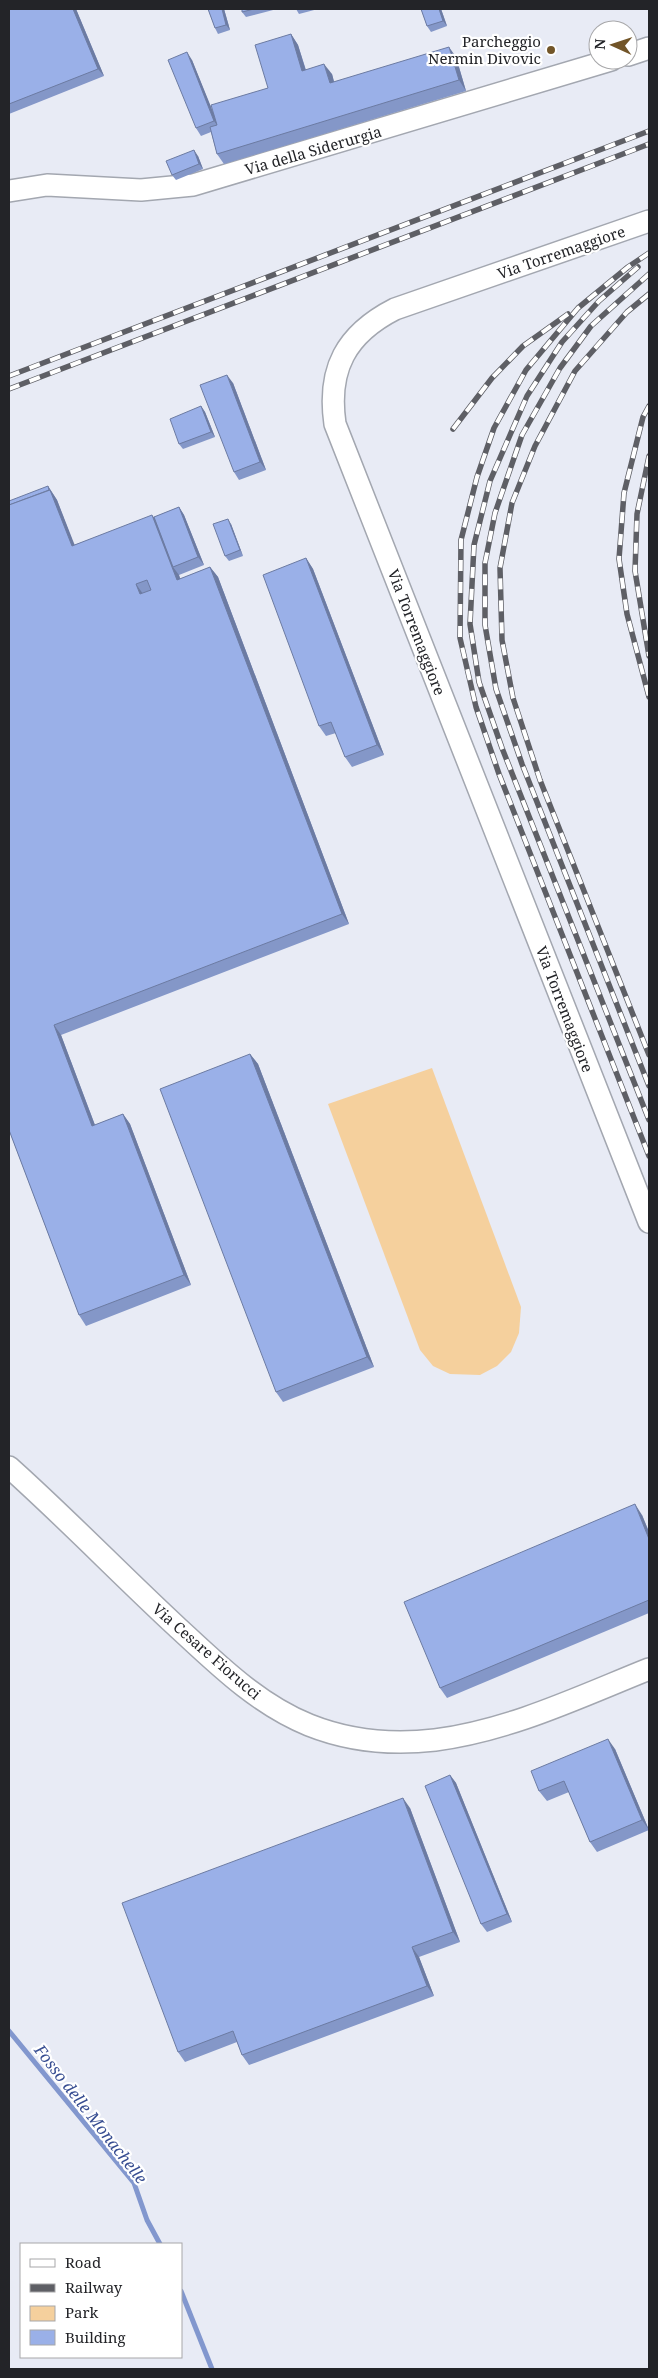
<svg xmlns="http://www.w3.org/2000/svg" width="658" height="2378" viewBox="0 0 658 2378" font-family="'Noto Serif',serif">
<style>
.green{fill:#f5d09d}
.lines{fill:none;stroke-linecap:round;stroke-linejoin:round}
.stream{stroke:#8297ce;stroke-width:5}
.minor-casing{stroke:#a3a7b0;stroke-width:24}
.minor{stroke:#fff;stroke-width:21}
.rail-casing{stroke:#5e5f65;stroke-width:5.5}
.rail{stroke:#fff;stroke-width:4;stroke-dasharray:11;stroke-linecap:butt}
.wall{fill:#8497c8}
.shaded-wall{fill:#6c7ba2}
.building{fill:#9ab0e8;stroke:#6c7ba2;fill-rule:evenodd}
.poi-dot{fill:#725528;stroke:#fff;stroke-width:2}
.labels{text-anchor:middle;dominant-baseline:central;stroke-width:4.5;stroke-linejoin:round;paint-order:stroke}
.poi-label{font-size:15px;fill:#232428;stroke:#fff;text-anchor:end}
.street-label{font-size:15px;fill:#232428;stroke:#fff}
.water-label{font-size:16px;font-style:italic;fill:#384e92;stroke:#fff}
</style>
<rect width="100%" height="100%" fill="#e8ebf5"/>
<!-- green -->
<path class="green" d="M432,1068l89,239 -2,26 -8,19 -14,14 -17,9 -30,-1 -17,-8 -13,-16 -92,-246z"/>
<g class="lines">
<!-- stream -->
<g class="stream">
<path d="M9,2031l125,152 13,37 13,24"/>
<path d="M181,2291l31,78"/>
</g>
<defs>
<g id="minor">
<path d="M628,55l21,-7"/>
<path d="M9,191l38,-6 94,5 52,-5 418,-125"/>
<path d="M649,221l-254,88c-49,25 -68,60 -60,115l314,798"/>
<path d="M9,1467c57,51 111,107 167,159 40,37 81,78 133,99 40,16 83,20 126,15 76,-10 144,-43 214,-71"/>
</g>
</defs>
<!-- minor casing -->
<use href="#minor" class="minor-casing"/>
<!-- minor -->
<use href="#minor" class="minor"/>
<defs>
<g id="rail">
<path d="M649,253l-21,14 -50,41 -52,62 -32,58 -17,49 -16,63 -1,98 16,69 23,67 150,382"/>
<path d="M638,267l-39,34 -37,41 -35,54 -37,85 -16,64 -4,79 9,58 23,66 147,372"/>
<path d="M649,274l-58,52 -31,42 -38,67 -27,78 -10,50v62l11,64 26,75 127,322"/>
<path d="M649,294l-22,18 -52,59 -40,75 -23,57 -12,65 2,72 11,58 27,82 109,275"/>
<path d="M9,376l640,-245"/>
<path d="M9,389l640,-245"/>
<path d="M649,406l-6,11 -19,76 -5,66 8,55 22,83"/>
<path d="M453,429l39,-51 31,-32 45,-32"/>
<path d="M649,456l-12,58 -2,57 14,85"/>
</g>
</defs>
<!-- rail casing -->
<use href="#rail" class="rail-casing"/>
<!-- rail -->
<use href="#rail" class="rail"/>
</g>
<!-- wall -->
<g class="wall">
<path d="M9,9h67l28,67 -95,38z"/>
<path d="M208,9h16l6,21 -12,4 -3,-6z"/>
<path d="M242,9h35l-31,8 -4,-5z"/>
<path d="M296,9h22l-19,5z"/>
<path d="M421,9h20l6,17 -16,6 -4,-6z"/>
<path d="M291,34l7,11 8,25 26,4 2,8 122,-25 10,34 -242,73 -7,-10 -6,-22 -10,4 -5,-8 -4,-68 21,53 55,-25z"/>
<path d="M198,156l5,13 -27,11 -4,-5z"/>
<path d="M233,383l33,87 -27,10 -5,-8z"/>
<path d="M201,406l4,6 10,25 -32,12 -4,-5z"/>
<path d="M48,486l9,14 17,45 80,-28 25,-10 5,8 20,50 -25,10 1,4 30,-12 8,10 131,347 -288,111 34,90 28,-11 7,10 61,161 -105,41 -7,-11 -70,-185z"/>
<path d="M231,524l12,32 -14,5 -4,-5z"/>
<path d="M306,558l7,11 71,186 -32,12 -7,-10 -9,-24 -10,3 -7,-10z"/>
<path d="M250,1054l8,10 116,303 -91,35 -7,-10z"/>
<path d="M642,1515l7,17v81l-202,85 -7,-10z"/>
<path d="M615,1749l34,81 -52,22 -7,-10 -21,-50 -22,9 -8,-10z"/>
<path d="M450,1775l6,8 56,139 -25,10 -6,-8z"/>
<path d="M410,1808l50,134 -41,15 15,39 -185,69 -7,-10 -5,-13 -52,20 -7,-10z"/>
</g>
<!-- shaded-wall -->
<g class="shaded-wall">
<path d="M73,9h3l28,67 -6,-7z"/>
<path d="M222,9h2l6,21 -4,-5z"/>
<path d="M439,9h2l6,17 -4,-5z"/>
<path d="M291,34l7,11 11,36 -7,-10z"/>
<path d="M449,47l7,10 10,34 -7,-11z"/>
<path d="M187,52l5,8 28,69 -6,-8z"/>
<path d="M324,64l8,10 5,19 -7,-10z"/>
<path d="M194,150l4,6 5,13 -4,-5z"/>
<path d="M227,375l6,8 33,87 -6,-8z"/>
<path d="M201,406l4,6 10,25 -4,-5z"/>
<path d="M48,486l9,14 22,56 -7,-10z"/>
<path d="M179,507l5,8 20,50 -6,-8z"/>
<path d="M152,515l8,10 13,42 6,8 5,15 -7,-10z"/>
<path d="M228,519l3,5 12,32 -3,-6z"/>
<path d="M306,558l7,11 71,186 -7,-10z"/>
<path d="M210,567l8,10 131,347 -7,-10z"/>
<path d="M136,584l7,10h-3z"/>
<path d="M54,1025l7,10 38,101 -7,-10z"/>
<path d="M250,1054l8,10 116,303 -7,-10z"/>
<path d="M123,1114l7,10 61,161 -7,-10z"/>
<path d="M635,1504l7,11 7,17v7z"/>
<path d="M608,1739l7,10 34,81 -7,-10z"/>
<path d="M450,1775l6,8 56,139 -5,-8z"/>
<path d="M403,1798l7,10 50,134 -7,-10z"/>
<path d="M412,1947l7,10 15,39 -7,-10z"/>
</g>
<!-- building -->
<g class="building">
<path d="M9,9h64l25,60 -89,35z"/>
<path d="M208,9h14l4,16 -11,3z"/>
<path d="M242,9h12l-12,3z"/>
<path d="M421,9h18l4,12 -16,5z"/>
<path d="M291,34l11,37 22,-7 6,19 119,-36 10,33 -242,74 -7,-27 7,-2 -6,-20 57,-17 -13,-43z"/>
<path d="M187,52l27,69 -18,7 -28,-68z"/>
<path d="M194,150l5,14 -27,11 -6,-14z"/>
<path d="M227,375l33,87 -26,10 -34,-87z"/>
<path d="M201,406l10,26 -32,12 -9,-25z"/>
<path d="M48,486l1,4 -40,15v-4z"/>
<path d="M50,490l22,56 80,-31 25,65 33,-13 132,347 -288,111 38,101 31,-12 61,161 -105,40 -70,-185v-625zM147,580l4,10 -11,4 -4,-10z"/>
<path d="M179,507l19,50 -25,10 -19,-50z"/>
<path d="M228,519l12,31 -15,6 -12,-32z"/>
<path d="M306,558l71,187 -32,12 -14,-35 -12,4 -56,-151z"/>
<path d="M250,1054l117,303 -91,35 -116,-303z"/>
<path d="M635,1504l14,35v61l-209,88 -36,-86z"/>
<path d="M608,1739l34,81 -52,22 -26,-61 -25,10 -8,-20z"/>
<path d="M450,1775l57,139 -26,10 -56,-138z"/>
<path d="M403,1798l50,134 -41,15 15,39 -185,69 -9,-24 -55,21 -56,-149z"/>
</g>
<!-- markers -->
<circle class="poi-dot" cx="551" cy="50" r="5"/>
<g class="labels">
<!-- poi labels -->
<g class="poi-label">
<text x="541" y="41">Parcheggio<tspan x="541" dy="17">Nermin Divovic</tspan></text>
</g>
<!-- street labels -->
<g class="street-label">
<text transform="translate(313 150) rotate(-16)">Via della Siderurgia</text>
<text transform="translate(561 252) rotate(-19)">Via Torremaggiore</text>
<text transform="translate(417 632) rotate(69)">Via Torremaggiore</text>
<text transform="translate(565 1009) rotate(69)">Via Torremaggiore</text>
<text transform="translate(207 1651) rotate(41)">Via Cesare Fiorucci</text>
</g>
<!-- water labels -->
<g class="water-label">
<text transform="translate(91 2114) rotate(52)">Fosso delle Monachelle</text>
</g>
</g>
<!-- border -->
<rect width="658" height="2378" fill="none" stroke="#232428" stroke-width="20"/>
<!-- legend -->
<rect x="20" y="2243" width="162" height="115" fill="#ffffff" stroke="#a7a7a9"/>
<rect x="30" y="2259" width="25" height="8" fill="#ffffff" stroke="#a7a7a9"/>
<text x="65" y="2268" font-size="15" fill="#232428">Road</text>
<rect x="30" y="2284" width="25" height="8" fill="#5e5f65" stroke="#a7a7a9"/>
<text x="65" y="2293" font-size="15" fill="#232428">Railway</text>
<rect x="30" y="2306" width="25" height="15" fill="#f5d09d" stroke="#a7a7a9"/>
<text x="65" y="2318" font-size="15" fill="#232428">Park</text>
<rect x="30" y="2330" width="25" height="15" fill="#9ab0e8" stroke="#a7a7a9"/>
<text x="65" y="2343" font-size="15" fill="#232428">Building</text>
<!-- north arrow -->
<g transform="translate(613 45) rotate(273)"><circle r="24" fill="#ffffff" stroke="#a7a7a9"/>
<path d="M0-4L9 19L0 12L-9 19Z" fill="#725528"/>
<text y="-8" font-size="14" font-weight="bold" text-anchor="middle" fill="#232428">N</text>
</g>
</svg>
